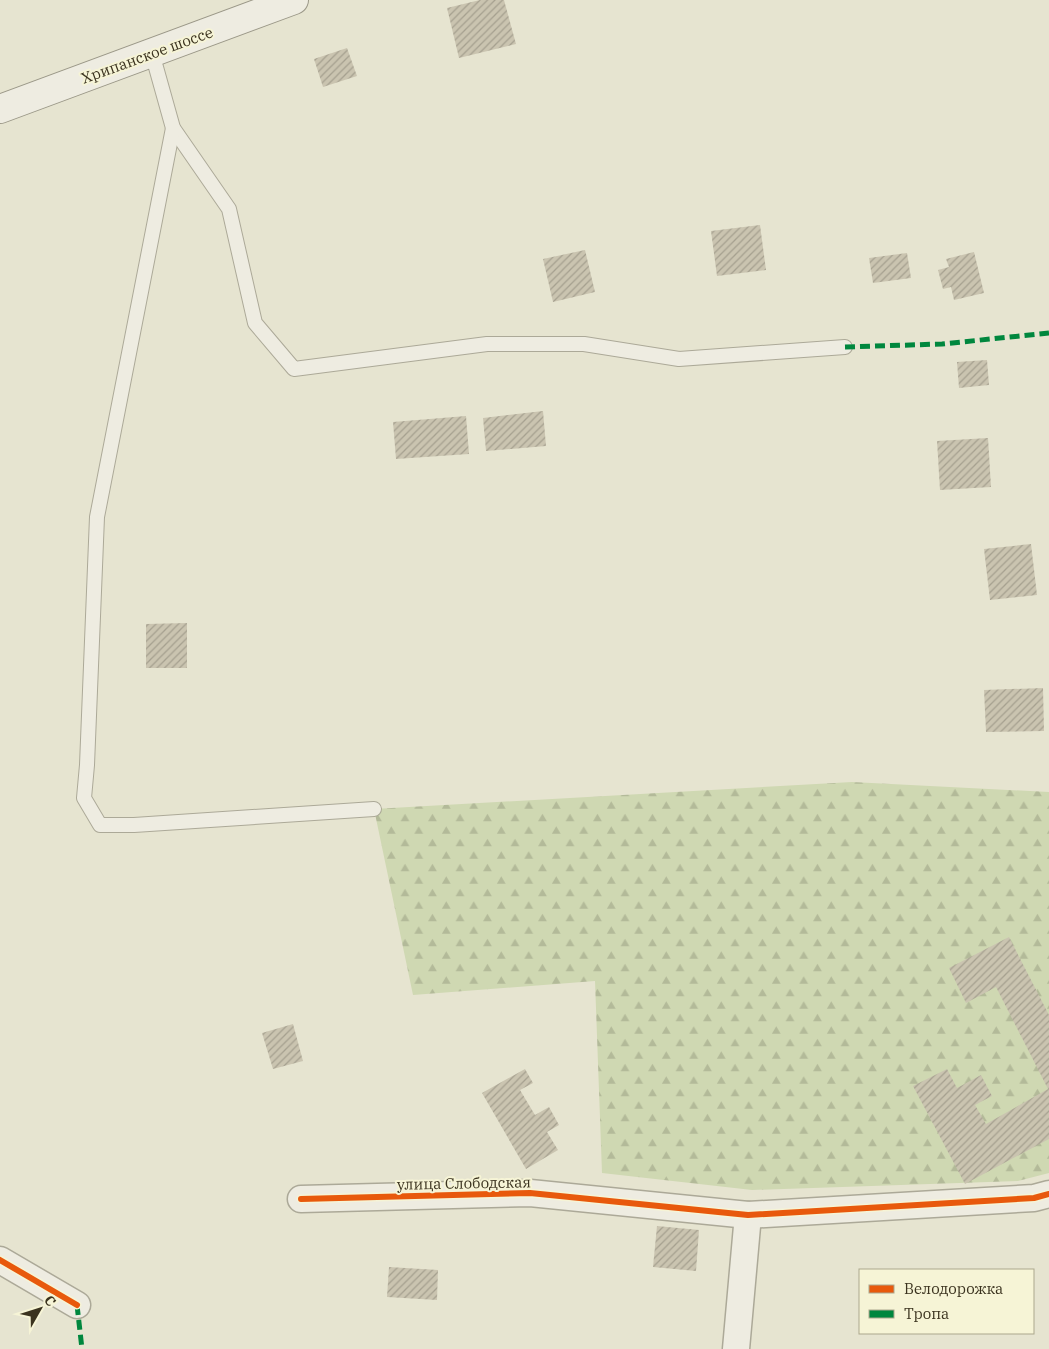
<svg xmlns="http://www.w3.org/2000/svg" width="1049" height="1349" viewBox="0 0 1049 1349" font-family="'IBM Plex Serif',serif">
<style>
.forest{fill:url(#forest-firs)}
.building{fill:url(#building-hatch)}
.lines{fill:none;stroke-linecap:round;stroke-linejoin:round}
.service-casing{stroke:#aca998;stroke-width:16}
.minor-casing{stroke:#aca998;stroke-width:29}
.secondary-casing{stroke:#9b9888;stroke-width:30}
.service{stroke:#eeece1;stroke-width:14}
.minor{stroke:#eeece1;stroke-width:26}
.secondary{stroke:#eeece1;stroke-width:28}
.quiet{stroke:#00873e;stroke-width:5;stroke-dasharray:10 5;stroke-linecap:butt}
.cycleway-casing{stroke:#f6f4d6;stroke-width:9}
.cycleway{stroke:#e8590c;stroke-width:6}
.labels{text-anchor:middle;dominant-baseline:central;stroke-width:4;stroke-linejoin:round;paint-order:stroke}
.street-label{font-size:15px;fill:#3b331f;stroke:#f6f4d6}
</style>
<defs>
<pattern id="forest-firs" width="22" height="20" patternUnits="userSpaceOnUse" patternTransform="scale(1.25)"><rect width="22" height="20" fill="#cfd8b2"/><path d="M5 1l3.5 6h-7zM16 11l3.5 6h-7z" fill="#b3ba99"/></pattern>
<pattern id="building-hatch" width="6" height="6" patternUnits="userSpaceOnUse" patternTransform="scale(1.25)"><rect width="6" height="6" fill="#cac4b0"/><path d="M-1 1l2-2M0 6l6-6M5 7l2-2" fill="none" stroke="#a5a08f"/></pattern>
</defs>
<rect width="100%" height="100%" fill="#e6e4d0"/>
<!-- forest -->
<path class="forest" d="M852,782l197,10v381l-31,8 -266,9 -150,-17 -7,-192 -182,14 -39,-186z"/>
<!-- building -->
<g class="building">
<path d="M480,0h24l12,44 -57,14 -12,-50z"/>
<path d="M347,48l10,28 -34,11 -9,-28z"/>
<path d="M760,225l6,45 -49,6 -6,-45z"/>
<path d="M585,250l10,42 -42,10 -10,-43z"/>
<path d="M974,252l10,41 -30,7 -3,-13 -8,2 -5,-19 11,-3 -3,-8z"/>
<path d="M907,253l4,25 -38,5 -4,-25z"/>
<path d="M987,360l2,25 -30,3 -2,-26z"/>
<path d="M543,411l3,35 -60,5 -3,-33z"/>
<path d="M466,416l3,38 -73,5 -3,-37z"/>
<path d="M988,438l3,49 -51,3 -3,-49z"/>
<path d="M1031,544l6,51 -47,5 -6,-51z"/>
<path d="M187,623v45h-41v-44z"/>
<path d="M1043,688l1,43 -58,1 -2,-42z"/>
<path d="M1009,937l40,78v124l-84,45 -52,-98 34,-17 10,19 24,-13 11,21 -17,9 11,19 62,-35 -52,-102 -30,16 -17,-35z"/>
<path d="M293,1024l10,37 -30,8 -11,-36z"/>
<path d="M525,1069l8,14 -13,7 15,25 14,-8 10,18 -12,7 11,18 -32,19 -44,-76z"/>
<path d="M657,1226l42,4 -3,41 -43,-4z"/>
<path d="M389,1267l49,3 -1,30 -50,-3z"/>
</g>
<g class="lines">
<defs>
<g id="service">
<path d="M152,53l21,75 56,81 26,114 39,46 193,-25h97l95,15 166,-12"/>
<path d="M173,128l-76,389 -10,248 -3,33 16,27h34l240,-16"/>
</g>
<g id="minor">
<path d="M301,1199l229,-6 218,22 286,-17 15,-4"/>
<path d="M0,1260l77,45"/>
<path d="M736,1349l12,-134"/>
</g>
<path id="secondary" d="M0,109l294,-109"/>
</defs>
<!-- service casing -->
<use href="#service" class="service-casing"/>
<!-- minor casing -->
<use href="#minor" class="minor-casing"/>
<!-- secondary casing -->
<use href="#secondary" class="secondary-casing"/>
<!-- service -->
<use href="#service" class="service"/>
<!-- minor -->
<use href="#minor" class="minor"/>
<!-- secondary -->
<use href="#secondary" class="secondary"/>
<!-- quiet -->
<g class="quiet">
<path d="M845,347l97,-3 107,-11"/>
<path d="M77,1305l5,44"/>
</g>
<defs>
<g id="cycleway">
<path d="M301,1199l229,-6 218,22 286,-17 15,-4"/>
<path d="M0,1260l77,45"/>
</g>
</defs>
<!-- cycleway casing -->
<use href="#cycleway" class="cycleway-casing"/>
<!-- cycleway -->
<use href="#cycleway" class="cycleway"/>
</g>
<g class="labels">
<!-- street labels -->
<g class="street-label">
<text transform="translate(147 55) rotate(-20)">Хрипанское шоссе</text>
<text transform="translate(464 1183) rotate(-1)">улица Слободская</text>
</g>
</g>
<!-- legend -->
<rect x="859" y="1269" width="175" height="65" fill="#f6f4d6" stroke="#aba78d"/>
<rect x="869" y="1285" width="25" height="8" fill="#e8590c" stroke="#aba78d"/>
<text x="904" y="1294" font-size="15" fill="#3b331f">Велодорожка</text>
<rect x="869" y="1310" width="25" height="8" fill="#00873e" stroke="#aba78d"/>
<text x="904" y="1319" font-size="15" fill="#3b331f">Тропа</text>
<!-- north arrow -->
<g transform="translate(40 1309) rotate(51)" stroke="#f6f4d6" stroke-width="4" paint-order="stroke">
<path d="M0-4L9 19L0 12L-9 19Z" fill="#3b331f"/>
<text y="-8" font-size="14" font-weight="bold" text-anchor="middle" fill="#3b331f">С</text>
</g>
</svg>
